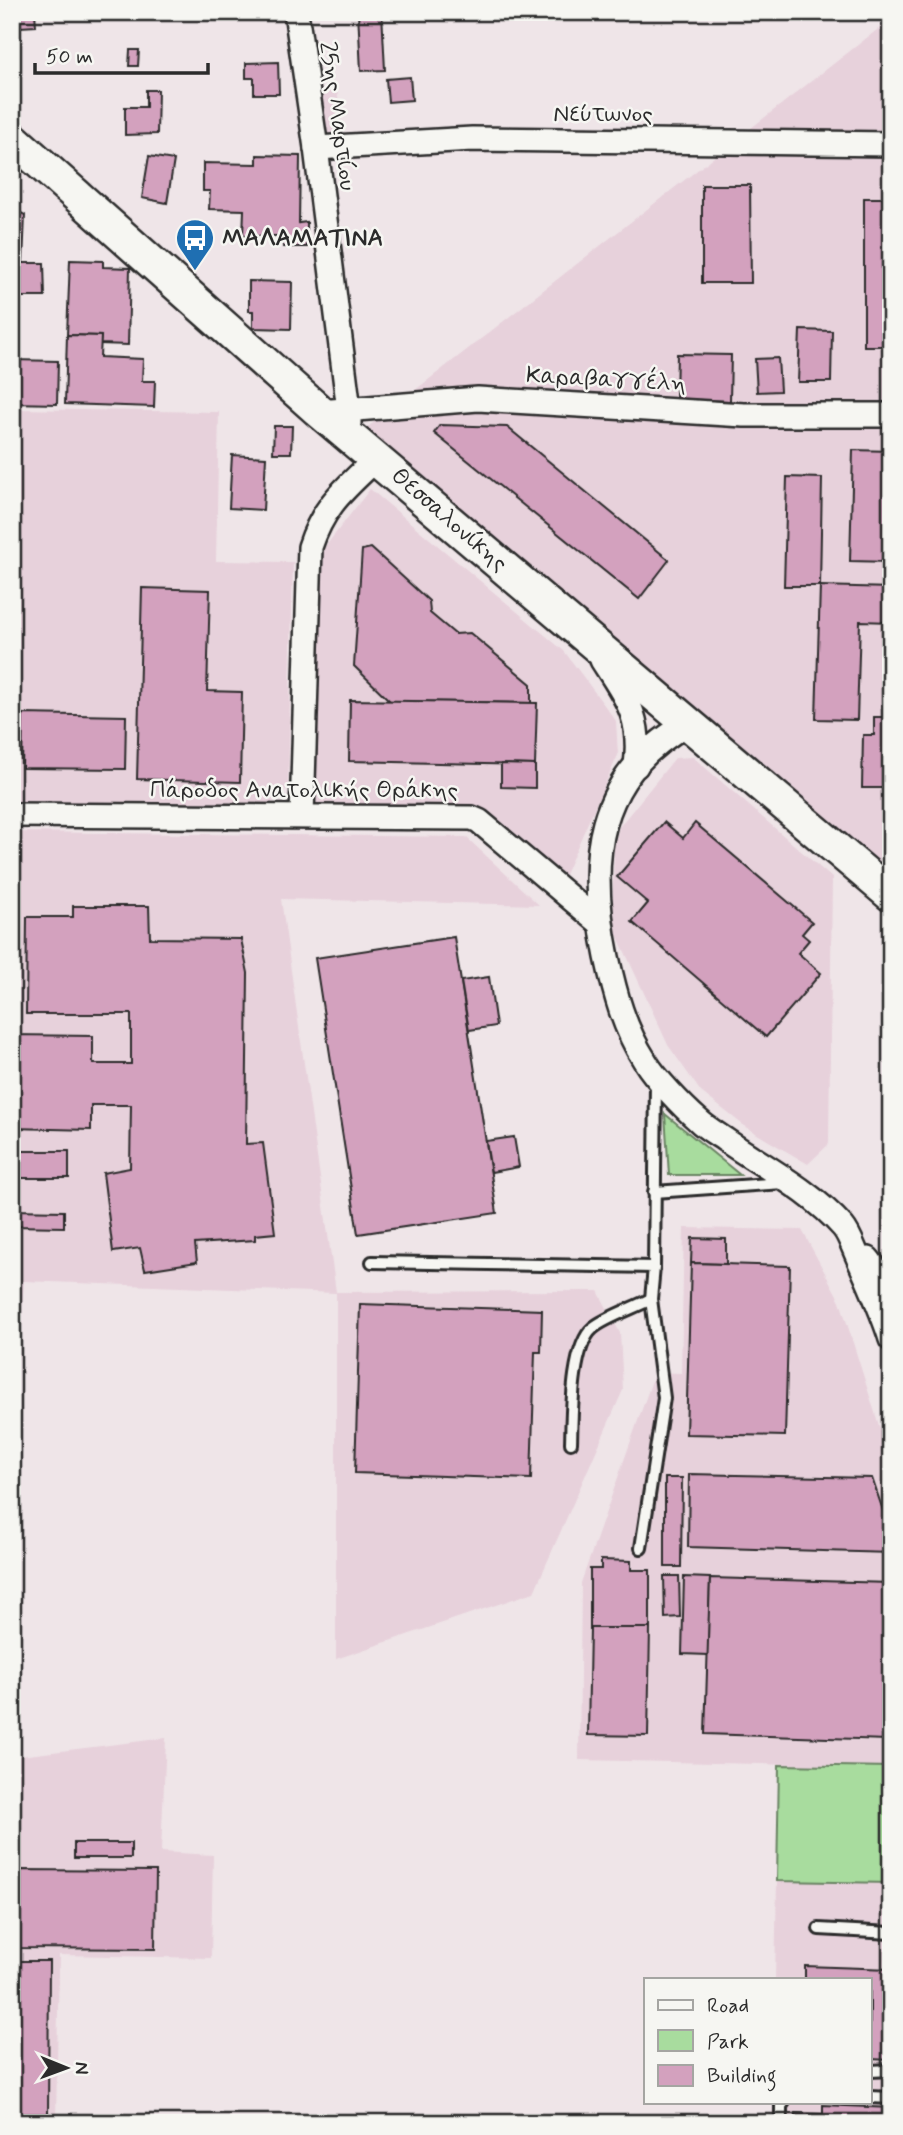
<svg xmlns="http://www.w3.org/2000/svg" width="903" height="2135" viewBox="0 0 903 2135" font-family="Mynerve,sans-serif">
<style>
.built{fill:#e7d1db}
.green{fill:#a8dc9e;stroke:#6a8464;stroke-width:2}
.building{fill:#d3a1be;stroke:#2b2b2b;stroke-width:2}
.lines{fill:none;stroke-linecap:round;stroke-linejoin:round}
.service-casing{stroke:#2b2b2b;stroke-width:16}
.minor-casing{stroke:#2b2b2b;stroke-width:28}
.secondary-casing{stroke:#2b2b2b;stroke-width:37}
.service{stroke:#f6f6f2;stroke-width:10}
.minor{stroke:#f6f6f2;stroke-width:23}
.secondary{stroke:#f6f6f2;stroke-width:32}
.labels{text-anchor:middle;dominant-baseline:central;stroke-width:5;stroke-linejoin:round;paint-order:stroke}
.street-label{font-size:24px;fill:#2b2b2b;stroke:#f6f6f2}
.poi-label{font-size:24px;font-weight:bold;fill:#2b2b2b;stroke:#f6f6f2;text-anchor:start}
</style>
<rect width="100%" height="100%" fill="#efe5e8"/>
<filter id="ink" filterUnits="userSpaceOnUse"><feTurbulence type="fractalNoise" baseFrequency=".0143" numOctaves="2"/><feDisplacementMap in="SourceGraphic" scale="14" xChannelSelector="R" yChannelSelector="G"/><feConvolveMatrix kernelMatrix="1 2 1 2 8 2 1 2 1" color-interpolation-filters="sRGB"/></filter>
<g filter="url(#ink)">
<!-- built -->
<g class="built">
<path d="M891,19v857l-499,-426 -28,-20z"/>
<path d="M337,88l5,44 -17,2 -6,-44z"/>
<path d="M12,409l207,3 -3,149 77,1 -5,226 -26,23 -250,-5z"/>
<path d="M370,489l194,162 52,70 2,34 -55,124 -88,-71 -161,-5 7,-251z"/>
<path d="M693,757l139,121 -3,266 -21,20 -61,-36 -46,-36 -33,-47 -56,-121 2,-76 5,-21 56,-69z"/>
<path d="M12,832l454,5 73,68 -258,-6 55,393 262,-1 22,42 3,57 -89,202 -198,67v-366l-312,-12 -6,78 -6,2z"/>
<path d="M684,1228l118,2 38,71 51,163v303l-312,-7 2,-177 74,-211 26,1z"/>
<path d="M166,1738l-5,114 52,3 -2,103 -152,-3 -3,166 -44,2v-366z"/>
<path d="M777,1881l114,2v240h-119l1,-21h97v-123h-95z"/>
</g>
<!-- green -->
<g class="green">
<path d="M665,1114l75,61h-71z"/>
<path d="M779,1765l112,2v116l-114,-2z"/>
</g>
<!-- building -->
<g class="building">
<path d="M12,12h6l2,19 -8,1z"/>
<path d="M19,12h16l1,14 -16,1z"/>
<path d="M358,12h24l3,58 -24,1z"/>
<path d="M130,50h9l-1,16h-9z"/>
<path d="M278,62l1,32h-25v-16h-8v-15z"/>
<path d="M410,77l2,23 -24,2 -2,-23z"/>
<path d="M146,90h12l-1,44 -32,1v-28h21z"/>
<path d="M257,155l43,1 -1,67 8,-1v25h-24v-11h-40l1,-26 -35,-1 1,-18h-7v-28l54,1z"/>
<path d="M149,156l25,4 -7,43 -25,-5z"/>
<path d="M702,185h48l1,98h-49z"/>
<rect x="864" y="198" width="27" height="148"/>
<path d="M12,208l13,7 -2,48h-11z"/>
<path d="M70,260l33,1v6l27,1 -2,77 -28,-1 1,-8 -34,-1z"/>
<path d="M12,263h32l1,34h-33z"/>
<path d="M249,281l43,1 -1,47 -38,-1v-17h-4z"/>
<path d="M800,330l32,1 -1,51h-33z"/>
<path d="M67,335l34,1 -1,21 43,2 -1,22h13l-1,26 -89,-3z"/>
<path d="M677,354l54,1 -1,46 -54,-2z"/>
<path d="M778,358l2,33 -23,1 -2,-33z"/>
<path d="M12,360l46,1 -1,43 -45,-1z"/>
<path d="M440,425l67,2 162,133 -30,39 -205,-166z"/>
<path d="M274,426h18l-1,27h-18z"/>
<path d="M853,450l38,1v111l-41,-1z"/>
<path d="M232,455l34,2 -3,53 -34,-2z"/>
<path d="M787,477l35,1 -2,108h-36z"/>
<path d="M371,548l58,53 1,12 25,21 15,-1 61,51v19l-141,-2 -36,-35 8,-116z"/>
<path d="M820,586l71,2v34l-31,-1 -3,99 -41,-1z"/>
<path d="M142,588l68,2 -3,101 35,1 -2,90 -103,-3z"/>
<path d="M350,700l187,3 -2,62 -186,-4z"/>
<path d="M23,714l103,2 -1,53 -103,-1z"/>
<path d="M874,717h17v71h-29l1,-53h11z"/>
<path d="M501,764l34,1v23l-34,-1z"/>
<path d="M664,822l19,16 12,-15 117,99 -10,12 7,6 -11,13 23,20 -55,64 -134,-115 16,-19 -31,-26z"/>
<path d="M73,906h76l1,32 91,1 7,34 -2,171 17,-1 12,90 -20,2v5l-60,4 2,18 -52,8 -5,-22 -27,4 -10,-79 27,-5 1,-63h-40v25l-79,-2v-93l81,1v28h38v-50h-105l1,-97h46z"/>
<path d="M454,937l43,276 -139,21 -43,-276z"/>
<path d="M489,977l7,49 -27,4 -8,-49z"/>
<path d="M514,1137l5,30 -28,5 -5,-31z"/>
<rect x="12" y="1151" width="57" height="27"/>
<path d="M12,1210l52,1v16l-52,-1z"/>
<path d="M692,1238l34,1v25l-35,-1z"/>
<path d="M691,1263l99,3 -5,170 -99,-2z"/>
<path d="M360,1304l182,6 -1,42h-6l-4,127 -176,-6z"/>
<path d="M689,1474l183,4 19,56v19l-203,-6z"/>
<path d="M665,1478h17l-1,89h-16z"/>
<path d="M601,1560l30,1v9h19v58h-60v-59h11z"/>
<path d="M664,1576h15l1,41 -15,1z"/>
<path d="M684,1577l26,1 -2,77 -26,-1z"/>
<path d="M710,1578l181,5 -4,157 -182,-6z"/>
<path d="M590,1628h60l-2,108 -60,-1z"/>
<rect x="74" y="1843" width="57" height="15"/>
<path d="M18,1870l138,1 -1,78 -138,-1v-17h-5v-47h6z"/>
<path d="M12,1961h37l-1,154 -36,-1z"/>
<path d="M805,1966l86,3v91l-21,-1v-80h-65z"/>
<path d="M823,2105l68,3v15h-96l1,-10 27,1z"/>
</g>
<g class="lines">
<defs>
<g id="service">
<path d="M654,1192l130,-9"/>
<path d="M372,1262l282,5"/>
<path d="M571,1443c1,-28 0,-96 22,-115 11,-10 43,-21 58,-29"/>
<path d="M641,1548l23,-150 -13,-99 3,-32 2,-186"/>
<path d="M819,1929l72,4"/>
<path d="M870,2071l21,-1"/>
<path d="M870,2097l21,1"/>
<path d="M781,2123v-17l3,-4"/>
</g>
<g id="minor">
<path d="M296,12l20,136 33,262v15"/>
<path d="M316,148l156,-9 419,5"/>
<path d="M320,412l158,-13 266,16h147"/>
<path d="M602,660c25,39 40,57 34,106"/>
<path d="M689,723c-95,52 -102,138 -82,234 8,37 17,71 38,104 10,17 38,46 53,59 7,7 17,13 26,19 40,28 86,51 119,88 6,7 10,19 14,28 12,28 25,55 34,84"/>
<path d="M12,815l460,3 7,3 121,102"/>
<path d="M302,816l8,-269c14,-43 36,-59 67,-89"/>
<path d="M868,1259l23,29"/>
</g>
<path id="secondary" d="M12,138l308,274 571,483"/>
</defs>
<!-- service casing -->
<use href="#service" class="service-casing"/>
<!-- minor casing -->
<use href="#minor" class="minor-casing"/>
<!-- secondary casing -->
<use href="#secondary" class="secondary-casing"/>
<!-- service -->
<use href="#service" class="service"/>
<!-- minor -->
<use href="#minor" class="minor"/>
<!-- secondary -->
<use href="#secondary" class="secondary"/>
</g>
</g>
<!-- icons -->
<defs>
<symbol id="bus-pin" viewBox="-11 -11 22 30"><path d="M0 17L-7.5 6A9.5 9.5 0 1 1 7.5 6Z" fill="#1f6fb2" stroke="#f6f6f2"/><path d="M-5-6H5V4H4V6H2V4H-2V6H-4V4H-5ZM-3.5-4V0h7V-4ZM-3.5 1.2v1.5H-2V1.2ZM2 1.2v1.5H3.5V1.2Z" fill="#fff"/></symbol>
</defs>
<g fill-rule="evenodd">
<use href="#bus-pin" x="173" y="216" width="44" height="60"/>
</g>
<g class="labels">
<!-- street labels -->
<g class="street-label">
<text x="603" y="114">Νεύτωνος</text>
<text transform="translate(337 116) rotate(82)">25ης Μαρτίου</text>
<text transform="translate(606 380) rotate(3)">Καραβαγγέλη</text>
<text transform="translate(449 520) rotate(41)">Θεσσαλονίκης</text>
<text x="304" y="790">Πάροδος Ανατολικής Θράκης</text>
</g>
<!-- poi labels -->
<g class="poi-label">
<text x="222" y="238">ΜΑΛΑΜΑΤΙΝΑ</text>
</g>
</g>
<!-- margin -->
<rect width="903" height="2135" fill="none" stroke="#f6f6f2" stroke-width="42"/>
<rect x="21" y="21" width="861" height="2093" fill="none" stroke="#2b2b2b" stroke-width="2.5" filter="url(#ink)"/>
<!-- legend -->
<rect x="644" y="1978" width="228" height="126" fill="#f6f6f2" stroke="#a5a5a2" stroke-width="2"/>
<rect x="658" y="2000" width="35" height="10" fill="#f6f6f2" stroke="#a5a5a2" stroke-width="2"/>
<text x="707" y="2012" font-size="21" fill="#2b2b2b">Road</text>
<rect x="658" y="2030" width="35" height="21" fill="#a8dc9e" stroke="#a5a5a2" stroke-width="2"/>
<text x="707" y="2048" font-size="21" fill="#2b2b2b">Park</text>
<rect x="658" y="2065" width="35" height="21" fill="#d3a1be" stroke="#a5a5a2" stroke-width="2"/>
<text x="707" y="2082" font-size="21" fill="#2b2b2b">Building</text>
<!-- north arrow -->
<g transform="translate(66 2068) rotate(91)" stroke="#f6f6f2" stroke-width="5" paint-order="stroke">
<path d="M0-5L12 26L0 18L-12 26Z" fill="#2b2b2b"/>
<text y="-10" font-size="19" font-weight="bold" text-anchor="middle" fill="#2b2b2b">N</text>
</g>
<!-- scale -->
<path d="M35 63v10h173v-10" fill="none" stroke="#2b2b2b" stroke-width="3.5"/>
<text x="46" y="63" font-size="21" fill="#2b2b2b" stroke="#f6f6f2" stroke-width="5" paint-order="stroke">50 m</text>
</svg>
